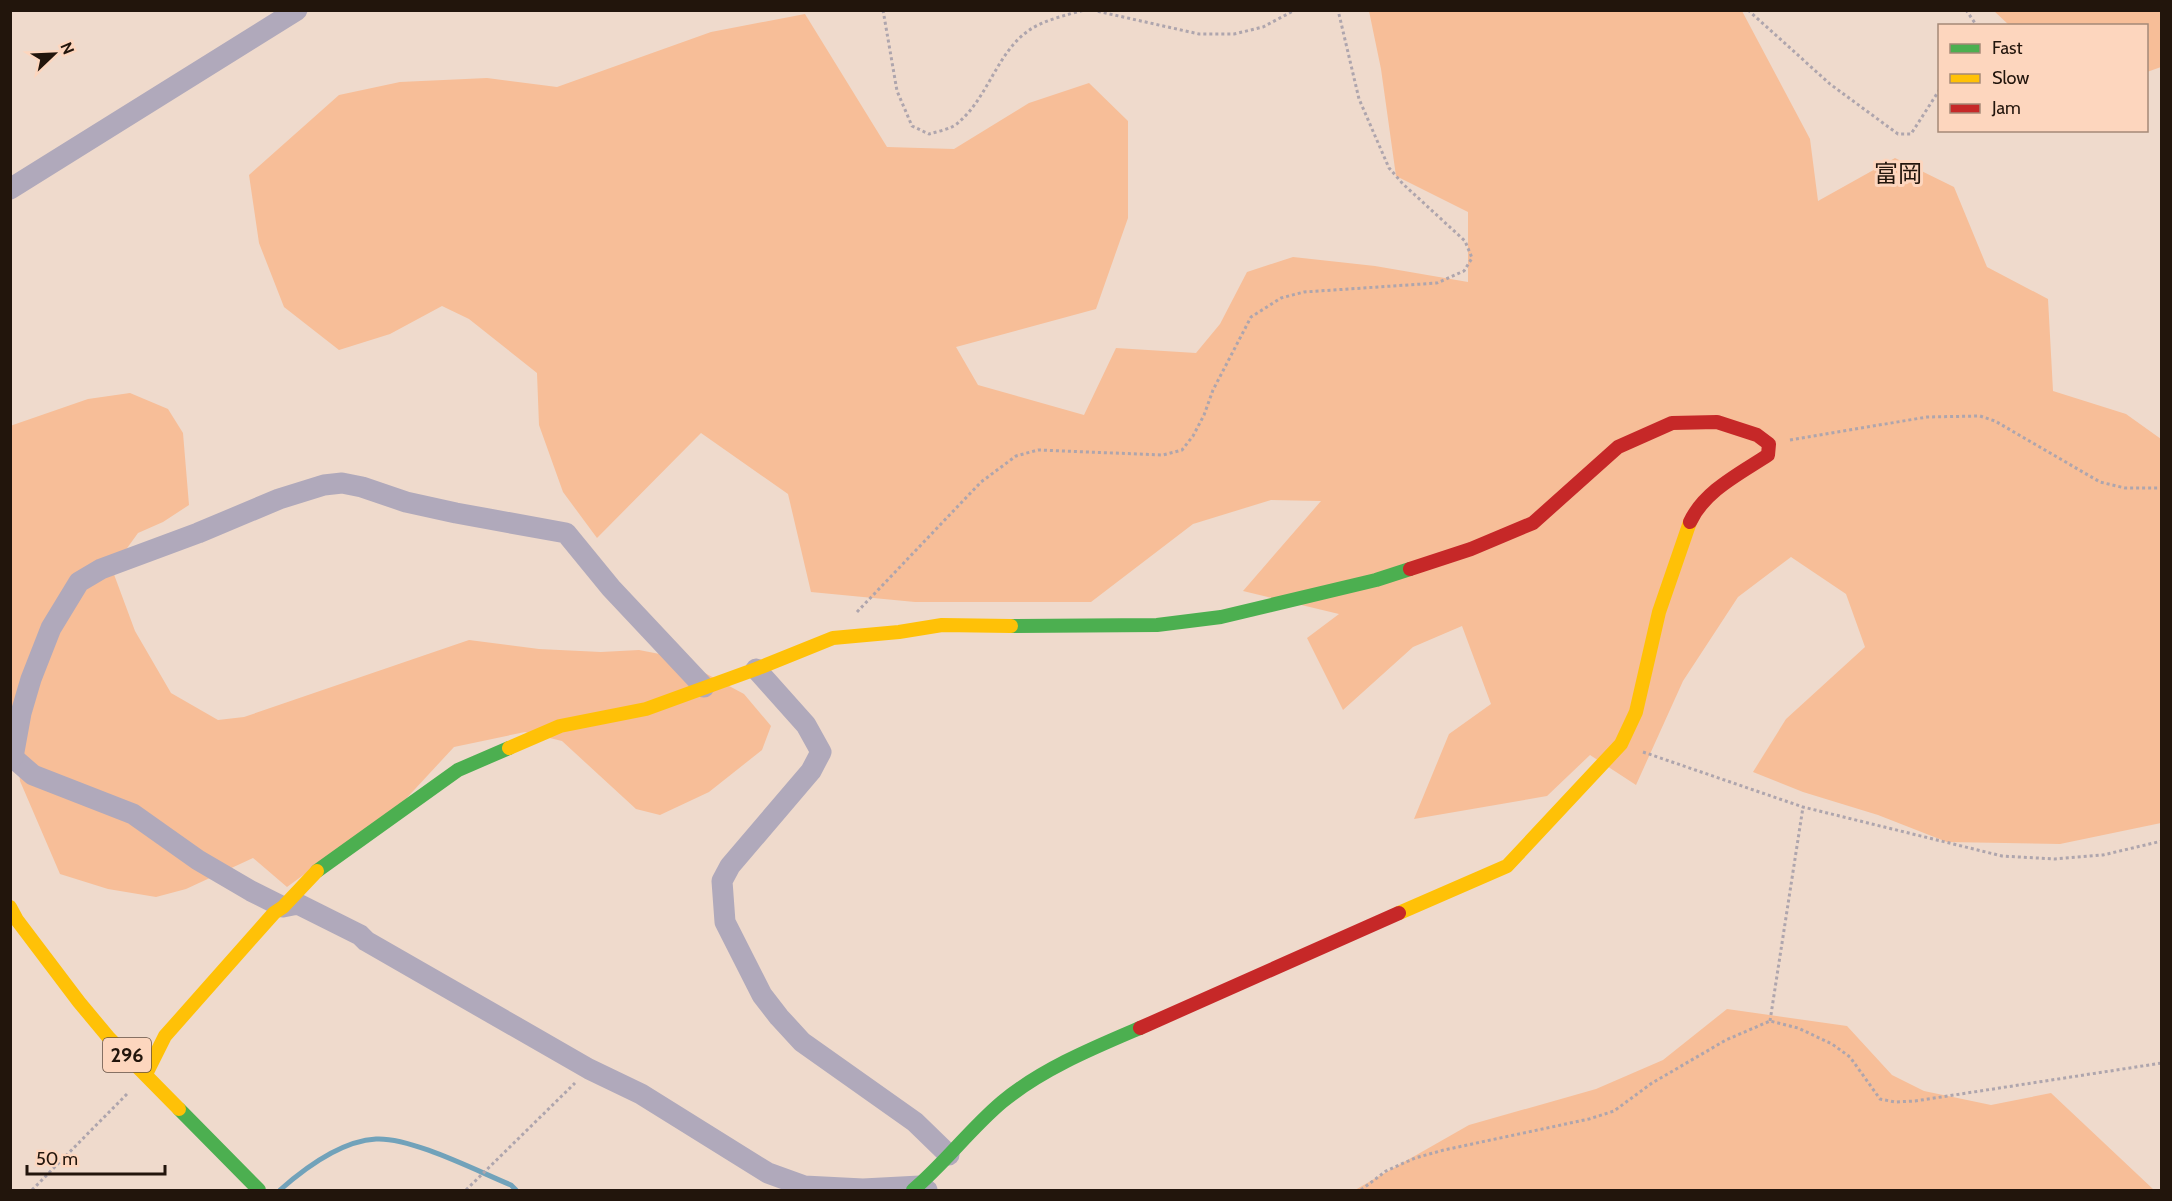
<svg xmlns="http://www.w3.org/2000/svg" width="2172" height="1201" viewBox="0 0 2172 1201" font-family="Cabin,'Noto Sans JP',sans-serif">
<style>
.green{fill:#f7be98}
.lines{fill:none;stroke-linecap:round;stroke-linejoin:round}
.stream{stroke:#71a2ba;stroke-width:5}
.path{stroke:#aea5ad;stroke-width:3;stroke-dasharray:3 3;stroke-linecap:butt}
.street{stroke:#b0a9bb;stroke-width:21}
.fast{stroke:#4caf50;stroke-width:14}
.slow{stroke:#ffc107;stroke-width:14}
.jam{stroke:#c62828;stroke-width:14}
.labels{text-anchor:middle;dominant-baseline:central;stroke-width:6;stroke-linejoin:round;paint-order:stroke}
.shield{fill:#fdd6be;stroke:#644f41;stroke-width:1.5}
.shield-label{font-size:20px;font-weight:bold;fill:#22150c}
.quarter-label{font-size:24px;fill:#22150c;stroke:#fdd6be}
</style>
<rect width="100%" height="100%" fill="#efdacc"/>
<!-- green -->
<g class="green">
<path d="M1369,11h373l68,128 8,62 77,-43 59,29 33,80 61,32 5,92 73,23 35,25v384l-101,21 -113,-2 -69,-27 -75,-23 -50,-20 33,-53 79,-72 -19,-53 -55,-37 -53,40 -55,84 -47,104 -46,-30 -43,41 -133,23 35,-85 42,-30 -29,-78 -49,21 -70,63 -36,-72 32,-24 -96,-23 78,-90 -50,-1 -78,24 -102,78h-176l-104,-10 -23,-98 -87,-61 -104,105 -34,-46 -24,-67 -2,-52 -68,-54 -27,-13 -52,28 -51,16 -55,-43 -25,-64 -10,-68 90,-80 61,-13 87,-4 70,9 154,-55 94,-18 82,133 67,2 75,-46 60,-20 39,38v97l-32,91 -140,38 22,38 106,30 32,-67 80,5 24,-29 27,-52 46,-15 82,9 93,16v-70l-72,-36 -15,-107z"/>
<path d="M1994,11h167v56l-14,5 -1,-46 -137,-1z"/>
<path d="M130,393l38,16 15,24 6,72 -26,17 -25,11 -26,36 23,62 36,62 47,27 26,-3 225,-77 70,9 62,3 38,-2 36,7 69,37 27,32 -9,24 -53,42 -49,23 -24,-6 -74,-68 -37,-9 -71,15 -51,55 -116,85 -34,-29 -67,31 -30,8 -48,-8 -48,-15 -40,-93 -9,-86 -1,-269 78,-27z"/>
<path d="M1727,1009l120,17 45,49 32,16 67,14 60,-12 103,97h-799l114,-65 127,-36 67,-29z"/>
</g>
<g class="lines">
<!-- stream -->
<path class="stream" d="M280,1190c26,-23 61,-49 96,-51 35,-2 101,32 135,46l5,5"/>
<!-- path -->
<g class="path">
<path d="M883,10l14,81 15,35 17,8c10,-3 23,-5 30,-12 29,-25 38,-69 69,-91 15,-11 39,-16 56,-21"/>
<path d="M1092,10l107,24h35l29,-7 32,-17"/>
<path d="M1748,10l82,74 68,50h13l29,-45"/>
<path d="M1966,10l11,16"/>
<path d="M1790,440l137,-23 53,-1 15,5 105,61 25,6h37"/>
<path d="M857,612l124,-130 35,-26 22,-6 125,5 19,-5 11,-14 11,-21 9,-25 38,-73 30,-19 23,-6 133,-9 27,-12 8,-13 -7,-17 -62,-57 -14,-16 -30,-69 -21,-89"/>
<path d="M1643,752l160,55 199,49 53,3 48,-4 59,-14"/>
<path d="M1770,1021l33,-214"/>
<path d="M32,1190l96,-97"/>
<path d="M466,1190l109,-107"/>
<path d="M1361,1190l25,-19 29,-13 29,-8 145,-31 25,-8 38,-28 74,-43 44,-19 28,7 34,16 18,13 30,42 15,3 20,-1 247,-38"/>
</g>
<!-- street -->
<g class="street">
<path d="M10,189l287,-179"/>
<path d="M756,669l50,56 15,27 -10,19 -81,95 -8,15 3,41 37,73 17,22 23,25 113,80 34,33"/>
<path d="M10,755l23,20 100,39 65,46 53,31 32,16 15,-3 62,31 6,6 223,128 52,25 127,79 36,13 59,3 57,-3 7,4"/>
<path d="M13,757l8,-44 10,-34 20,-51 28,-46 22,-13 97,-36 81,-34 45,-14 18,-2 20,4 44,15 50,11 110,20 45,55 93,99"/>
</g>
<!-- fast -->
<g class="fast">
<path d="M1011,626l146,-1 64,-8 155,-37 34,-11"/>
<path d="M317,871l141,-101 51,-22"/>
<path d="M179,1109l80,81"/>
<path d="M913,1190c32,-27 57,-61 89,-88 40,-33 91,-54 138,-74"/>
</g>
<!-- slow -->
<g class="slow">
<path d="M509,748l51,-22 86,-17 110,-40 77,-31 66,-6 43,-7 69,1"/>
<path d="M10,907l7,13 62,82 30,36 70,71"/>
<path d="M1399,913l108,-47 114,-122 15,-32 23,-100 31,-90"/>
<path d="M146,1074l19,-38 109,-123 9,-6 34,-36"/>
</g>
<!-- jam -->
<g class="jam">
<path d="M1410,569l61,-20 62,-26 85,-76 54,-24 45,-1 40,13 12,9 -1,11c-27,18 -64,36 -78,67"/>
<path d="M1140,1028l259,-115"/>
</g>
</g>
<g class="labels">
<!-- shield labels -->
<rect class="shield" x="103" y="1038" width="48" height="34" rx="4.5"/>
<g class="shield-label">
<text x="127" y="1055">296</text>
</g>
<!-- quarter labels -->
<g class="quarter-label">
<text x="1898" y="173">富岡</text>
</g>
</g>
<!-- border -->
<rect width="2172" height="1201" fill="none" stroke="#22150c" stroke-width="24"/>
<!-- legend -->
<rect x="1938" y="24" width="210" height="108" fill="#fdd6be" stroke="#a58977" stroke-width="1.5"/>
<rect x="1950" y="44" width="30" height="9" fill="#4caf50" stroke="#a58977" stroke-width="1.5"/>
<text x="1992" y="54" font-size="18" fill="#22150c">Fast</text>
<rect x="1950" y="74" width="30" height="9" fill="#ffc107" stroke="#a58977" stroke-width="1.5"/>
<text x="1992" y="84" font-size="18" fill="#22150c">Slow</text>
<rect x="1950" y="104" width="30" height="9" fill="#c62828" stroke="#a58977" stroke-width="1.5"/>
<text x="1992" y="114" font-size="18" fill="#22150c">Jam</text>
<!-- north arrow -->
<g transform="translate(54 54) rotate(67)" stroke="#fdd6be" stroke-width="4.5" paint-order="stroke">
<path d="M0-4.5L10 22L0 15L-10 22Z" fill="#22150c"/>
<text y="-9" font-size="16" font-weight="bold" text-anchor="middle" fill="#22150c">N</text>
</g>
<!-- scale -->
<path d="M27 1165v9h138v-9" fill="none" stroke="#22150c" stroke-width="3"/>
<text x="36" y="1165" font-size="18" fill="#22150c" stroke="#fdd6be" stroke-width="4.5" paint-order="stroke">50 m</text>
</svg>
